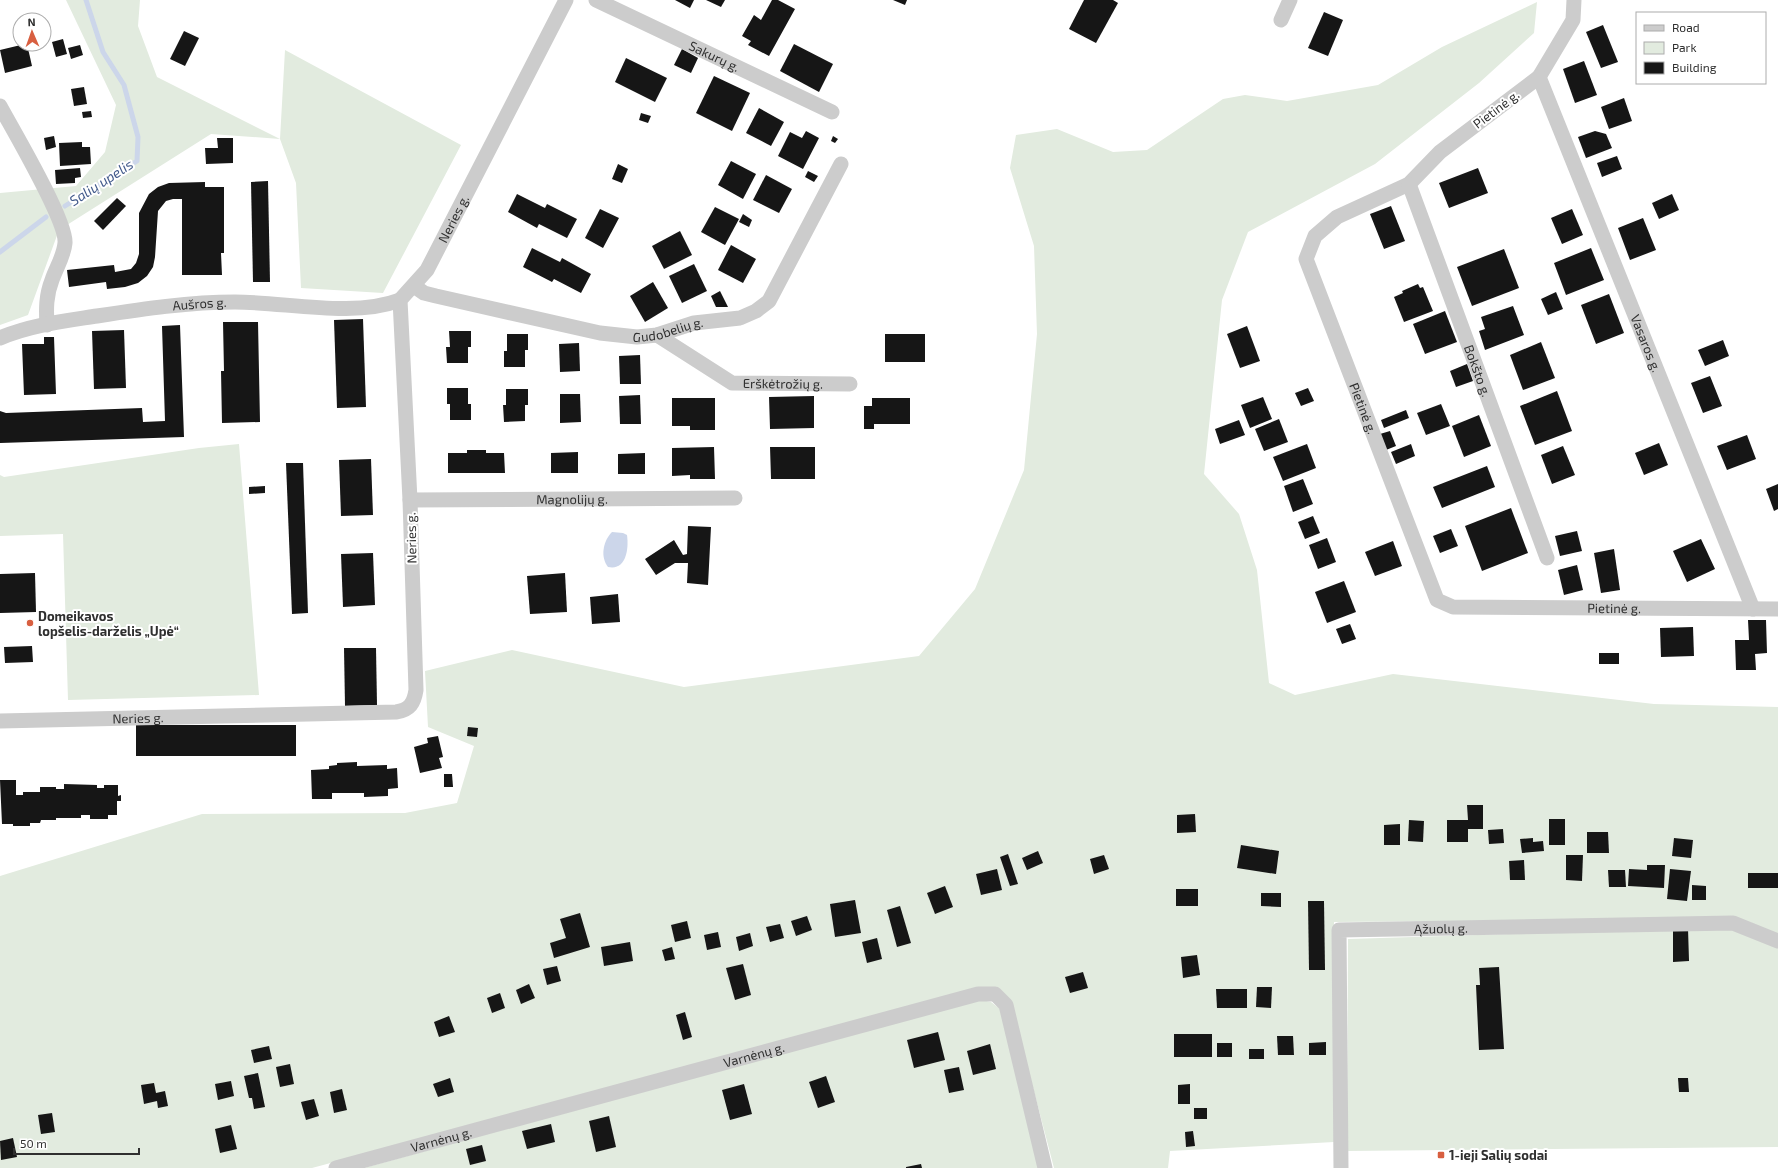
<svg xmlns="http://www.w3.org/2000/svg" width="1778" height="1168" viewBox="0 0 1778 1168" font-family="'Exo 2',sans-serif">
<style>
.green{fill:#e2ebdf}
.water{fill:#ccd6ea}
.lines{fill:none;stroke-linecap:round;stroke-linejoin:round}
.stream{stroke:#ccd6ea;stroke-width:5}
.building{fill:#161616}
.minor{stroke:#ccc;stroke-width:15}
.poi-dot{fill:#d85f40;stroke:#fff;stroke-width:1.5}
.labels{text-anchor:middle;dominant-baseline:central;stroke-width:4;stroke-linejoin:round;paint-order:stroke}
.street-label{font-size:13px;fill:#2f2f2f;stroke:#fff}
.poi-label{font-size:13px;font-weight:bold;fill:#2f2f2f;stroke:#fff;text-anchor:start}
.water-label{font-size:14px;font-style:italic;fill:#435b8c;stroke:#fff}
</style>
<rect width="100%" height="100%" fill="#fff"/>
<!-- green -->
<g class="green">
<path d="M66,0h74l-2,26 19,51 123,62 5,-89 176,95 -78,148 -82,-5 -5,-105 -16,-44 -69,-5 -152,96 -31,85 -28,10v-132l76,-7 29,-34 11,-47z"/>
<path d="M1537,2l-3,31 -55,50 -104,81 -127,68 -26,68 -18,174 35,40 18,56 12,113 26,12 98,-21 261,30 124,3v228l-44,-16 -400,3v220l-164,9 -2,17h-114l-43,-165 -30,-15 -669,180h-312v-292l202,-62 203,-1 52,-10 17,-57 -46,-19 -3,-56 87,-21 172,37 235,-31 56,-67 49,-119 13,-136 -3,-88 -24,-78 6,-33 41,-6 56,23 34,-2 76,-51 22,-4 42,6 91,-16 64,-38z"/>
<path d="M239,444l20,251 -191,5 -5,-166 -63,2v-61l4,2 195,-29z"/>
<path d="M1730,927l48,18v202l-431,4 1,-212z"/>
<path d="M977,999l14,3 9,7 38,159h-674z"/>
</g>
<!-- water -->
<path class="water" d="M612,532l11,1 4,2c2,14 -1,36 -19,32 -8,-10 -5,-26 4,-35z"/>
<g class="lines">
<!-- stream -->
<g class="stream">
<path d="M65,206l72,-45 1,-24 -14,-52 -21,-33 -17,-52"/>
<path d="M0,252l46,-35"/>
</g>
</g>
<!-- building -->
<g class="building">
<path d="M675,0h19l-4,8z"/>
<path d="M706,0h19l-4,7z"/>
<path d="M772,0h6l17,9 -26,47 -21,-11 3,-4 -9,-5 12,-21 7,5z"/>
<path d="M893,0h14l-2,5z"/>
<path d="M1084,0h29l5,3 -22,40 -27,-14z"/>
<path d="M1324,12l19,8 -15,36 -20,-8z"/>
<path d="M1603,25l15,37 -17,6 -15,-36z"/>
<path d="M184,31l15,7 -14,28 -15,-7z"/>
<path d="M63,39l4,15 -11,3 -4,-15z"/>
<path d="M25,44h2l5,22 -27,7 -5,-23z"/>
<path d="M794,44l39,20 -14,28 -39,-21z"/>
<path d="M80,45l3,10 -12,4 -3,-11z"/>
<path d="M682,49l16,9 -7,15 -17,-8z"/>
<path d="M626,58l41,20 -12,24 -40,-20z"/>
<path d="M1584,61l13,34 -22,8 -12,-34z"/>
<path d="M714,76l36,17 -18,38 -36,-18z"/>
<path d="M84,87l3,17 -13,2 -3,-17z"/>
<path d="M1624,98l8,23 -23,8 -8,-22z"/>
<path d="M759,108l25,14 -13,24 -25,-13z"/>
<path d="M91,111l1,6 -9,1 -1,-6z"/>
<path d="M641,113l10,3 -3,7 -9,-3z"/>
<path d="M806,131l13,7 -16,31 -25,-13 12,-24 12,6z"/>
<path d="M1595,131l11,3 6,14 -26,10 -8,-21z"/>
<path d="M54,136l2,11 -10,3 -2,-12z"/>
<path d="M833,136l5,3 -3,4 -4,-2z"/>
<path d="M217,138h16v25l-27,1 -1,-16h13z"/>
<path d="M82,142v5h8l1,17 -31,2 -1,-23z"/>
<path d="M1617,156l5,13 -20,8 -5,-14z"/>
<path d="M731,161l25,13 -13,25 -25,-14z"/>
<path d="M618,164l10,5 -6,14 -10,-4z"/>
<path d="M80,168l1,9 -6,1v5l-19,1 -1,-14z"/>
<path d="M1478,168l10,25 -39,15 -10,-25z"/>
<path d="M808,171l10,5 -4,6 -9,-5z"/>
<path d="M766,175l26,14 -13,24 -26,-13z"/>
<path d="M268,181l2,101h-17l-2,-100z"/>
<path d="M205,182v5h19v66h-3l1,22h-40v-76h-9l-7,2 -8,10 -3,46 -2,10 -6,9 -9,7 -13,4 -18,2 -1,-7 -37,5 -2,-17 47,-5 1,7 16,-3 5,-6 3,-9v-41l10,-19 9,-7 11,-4z"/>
<path d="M517,194l28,14 2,-4 30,15 -10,19 -28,-14 -2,4 -29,-16z"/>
<path d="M1672,194l7,16 -20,9 -7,-16z"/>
<path d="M117,198l9,8 -23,24 -9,-9z"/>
<path d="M1391,206l14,35 -21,8 -14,-35z"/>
<path d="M715,207l24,12 -14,26 -24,-13z"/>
<path d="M600,209l19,9 -16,30 -18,-10z"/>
<path d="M1572,209l11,26 -21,9 -11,-26z"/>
<path d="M743,214l9,6 -3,7 -10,-5z"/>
<path d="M1643,218l13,32 -26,10 -12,-32z"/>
<path d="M680,231l12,24 -28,14 -12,-23z"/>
<path d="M731,245l25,14 -13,24 -25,-13z"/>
<path d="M532,248l28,14 2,-4 29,16 -10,19 -27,-14 -2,3 -29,-15z"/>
<path d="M1591,248l13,32 -38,15 -12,-32z"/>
<path d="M1504,249l15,39 -47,18 -15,-39z"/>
<path d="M694,264l13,27 -25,12 -13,-27z"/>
<path d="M653,282l15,26 -23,14 -15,-26z"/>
<path d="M1418,284l2,4 3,-1 10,24 -29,11 -10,-25 9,-4 -1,-2z"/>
<path d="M720,291l8,16h-12l-5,-11z"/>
<path d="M1556,292l7,17 -15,6 -7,-16z"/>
<path d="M1609,294l15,39 -28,11 -15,-39z"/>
<path d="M1513,306l11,29 -39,15 -6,-19 6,-2 -4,-12z"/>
<path d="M1445,311l12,31 -32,12 -12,-30z"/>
<path d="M363,319l3,88 -29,1 -3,-88z"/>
<path d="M223,322h35l2,100 -38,1 -1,-52h3z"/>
<path d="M180,325l4,112 -184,6v-32l6,2 136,-5 1,14 22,-1 -3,-95z"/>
<path d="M1247,326l13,35 -20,7 -13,-34z"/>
<path d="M124,330l2,58 -32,1 -2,-58z"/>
<path d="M449,331h22v16h-3v16h-21l-1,-16h4z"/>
<path d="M507,334h21v16h-3v17h-21v-16h3z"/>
<rect x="885" y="334" width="40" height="28"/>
<path d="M44,337h10l2,57 -32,1 -2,-51h22z"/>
<path d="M1723,340l6,16 -24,10 -7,-16z"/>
<path d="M1541,342l14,36 -32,12 -13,-35z"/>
<path d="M579,343l1,28 -20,1 -1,-28z"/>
<path d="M640,355l1,29h-21l-1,-28z"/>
<path d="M1467,364l6,17 -17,6 -6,-16z"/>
<path d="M1710,376l12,30 -19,7 -12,-30z"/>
<path d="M447,388h21v16h3v16h-21v-16h-3z"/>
<path d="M1308,388l6,13 -13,5 -6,-13z"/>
<path d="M506,389h22v16h-3v16l-21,1 -1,-17h3z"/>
<path d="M1557,391l15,40 -37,14 -15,-39z"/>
<path d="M560,394h20l1,28 -21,1z"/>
<path d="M640,395l1,29h-21l-1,-28z"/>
<path d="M814,396v32l-44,1 -1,-32z"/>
<path d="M1263,397l9,22 -22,9 -9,-23z"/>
<path d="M672,398h43v32h-25v-4h-18z"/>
<path d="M872,398h38v26h-36v5h-10v-23h8z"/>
<path d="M1441,404l9,22 -24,9 -9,-22z"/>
<path d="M1406,410l3,8 -25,10 -3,-8z"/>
<path d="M1479,415l12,31 -27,11 -12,-31z"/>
<path d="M1279,419l9,23 -24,9 -9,-22z"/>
<path d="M1239,420l6,15 -25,9 -5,-15z"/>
<path d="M1390,431l6,15 -10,4 -6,-16z"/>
<path d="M1747,435l9,24 -29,11 -10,-24z"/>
<path d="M1659,443l9,22 -24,10 -9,-22z"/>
<path d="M1307,444l9,24 -33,13 -10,-24z"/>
<path d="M1411,444l4,12 -19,8 -5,-12z"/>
<path d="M1563,446l12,29 -23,9 -11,-29z"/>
<path d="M714,447l1,32h-25v-4l-18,1v-28z"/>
<path d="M770,447h45v32h-44z"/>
<path d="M467,450h19v3h18l1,20h-57v-20h19z"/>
<path d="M578,452v21h-27v-20z"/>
<path d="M645,453v21h-27v-20z"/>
<path d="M371,459l2,56 -32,1 -2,-56z"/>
<path d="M286,463h17l5,150 -16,1z"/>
<path d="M1487,466l8,21 -53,21 -9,-21z"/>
<path d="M1303,479l10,25 -20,8 -9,-26z"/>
<path d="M1778,484v25l-4,2 -8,-22z"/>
<path d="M265,486v7l-16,1v-7z"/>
<path d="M1511,508l17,45 -46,18 -17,-45z"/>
<path d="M1313,516l7,17 -15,6 -7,-17z"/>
<path d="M688,526l23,1 -3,58 -21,-2 1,-20h-13l-19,12 -11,-16 29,-19 9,15 4,-1z"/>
<path d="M1451,529l7,17 -18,7 -7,-17z"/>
<path d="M1577,531l5,20 -22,5 -5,-20z"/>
<path d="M1327,538l9,24 -18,7 -9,-24z"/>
<path d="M1701,539l14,30 -28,13 -14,-31z"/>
<path d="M1393,541l9,25 -27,10 -10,-24z"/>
<path d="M1614,549l6,41 -19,3 -7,-40z"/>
<path d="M373,553l2,52 -32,2 -2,-53z"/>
<path d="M1577,565l6,25 -19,5 -6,-25z"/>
<path d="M35,573l1,39 -36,1v-39z"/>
<path d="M565,573l2,39 -37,2 -3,-38z"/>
<path d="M1344,581l12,31 -29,11 -12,-31z"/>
<path d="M618,594l2,28 -28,2 -2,-27z"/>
<path d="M1748,620h18l1,33 -12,1 1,16h-20l-1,-30h14z"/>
<path d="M1350,624l6,15 -14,5 -6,-15z"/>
<path d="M1693,627l1,29 -33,1 -1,-29z"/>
<path d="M32,646l1,16 -28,1 -1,-16z"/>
<path d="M344,648h32l1,57 -32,1z"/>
<rect x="1599" y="653" width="20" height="11"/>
<rect x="136" y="725" width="160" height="31"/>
<path d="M468,727l10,1 -1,9 -10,-1z"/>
<path d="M438,736l5,21 -4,1 3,10 -22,5 -6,-26 14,-4 -1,-5z"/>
<path d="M357,762v4l30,-1v4l10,-1 1,20 -10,1v7l-24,1v-4h-32v6h-20l-1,-29 18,-1v-3l8,-1v-2z"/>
<path d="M444,774h8l1,13h-9z"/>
<path d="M0,780h16v15h7v-3h17v-5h16v2h8v-5l33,1v3h7v-3h14v11l3,-1v6h-4v14h-9v4h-18v-4h-9v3h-25v2h-15l-1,3h-10v3h-17v-2h-11z"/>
<path d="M1467,805h16v24h-15v13h-21v-22h21z"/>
<path d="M1195,814l1,18 -19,1v-18z"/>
<rect x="1549" y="819" width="16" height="26"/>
<path d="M1409,820l15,1 -1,21 -15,-1z"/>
<path d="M1400,824v21h-16v-20z"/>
<path d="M1503,829l1,14 -15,1 -1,-14z"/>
<path d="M1587,832h21l1,21h-22z"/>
<path d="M1533,838v4l10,-1 1,10 -22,2 -2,-14z"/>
<path d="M1674,838l19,2 -2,18 -19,-2z"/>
<path d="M1241,845l38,6 -3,23 -39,-6z"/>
<path d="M1038,851l5,12 -16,7 -5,-12z"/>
<path d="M1008,854l10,30 -8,2 -10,-29z"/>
<path d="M1104,855l5,14 -15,5 -4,-15z"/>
<path d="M1566,855h17l-1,26 -16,-1z"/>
<path d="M1524,860l1,20h-15l-1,-19z"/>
<path d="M1647,865h18l-1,23 -36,-2 1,-17 18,1z"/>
<path d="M997,869l5,21 -21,5 -5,-21z"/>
<path d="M1670,869l21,2 -4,30 -20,-2z"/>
<path d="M1608,870h17l1,17h-17z"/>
<rect x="1748" y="873" width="30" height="15"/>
<path d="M1692,885l14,1v14h-14z"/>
<path d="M945,886l8,21 -18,7 -8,-21z"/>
<rect x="1176" y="889" width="22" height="17"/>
<path d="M1261,893h20v14l-20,-1z"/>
<path d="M855,900l6,33 -26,4 -5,-33z"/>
<path d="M1308,901h16l1,69h-16z"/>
<path d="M900,906l11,37 -14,4 -10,-37z"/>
<path d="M580,913l10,34 -36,11 -4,-15 16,-5 -6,-19z"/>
<path d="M807,916l5,14 -16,6 -5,-15z"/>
<path d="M687,921l4,17 -16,4 -4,-17z"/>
<path d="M780,924l4,14 -14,4 -4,-15z"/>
<path d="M1673,929h15l1,32 -16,1z"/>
<path d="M718,932l3,15 -14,3 -3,-15z"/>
<path d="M750,933l3,13 -14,5 -3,-14z"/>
<path d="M877,938l5,21 -15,4 -5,-21z"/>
<path d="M630,942l3,19 -29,5 -3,-19z"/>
<path d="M672,947l3,12 -10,2 -3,-11z"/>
<path d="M1197,955l3,20 -17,3 -2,-21z"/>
<path d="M743,964l8,31 -16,5 -9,-32z"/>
<path d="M557,966l4,15 -14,4 -4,-16z"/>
<path d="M1499,967l5,82 -25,1 -3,-65h4l-1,-17z"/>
<path d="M1083,972l5,16 -18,5 -5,-16z"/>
<path d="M529,984l6,14 -14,6 -5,-14z"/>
<path d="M1257,987h15l-1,21 -15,-1z"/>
<path d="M1216,989h31v19h-30z"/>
<path d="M500,993l5,15 -13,5 -5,-15z"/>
<path d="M685,1012l7,25 -9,3 -7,-25z"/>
<path d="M449,1016l6,16 -16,5 -5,-15z"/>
<path d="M938,1032l7,28 -31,8 -7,-28z"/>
<rect x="1174" y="1034" width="38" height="23"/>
<path d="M1277,1036h16l1,19h-16z"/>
<path d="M1326,1042v13h-17v-12z"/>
<rect x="1217" y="1043" width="15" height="14"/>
<path d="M990,1044l6,25 -23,6 -6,-24z"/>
<path d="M269,1046l3,13 -18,4 -3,-13z"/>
<rect x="1249" y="1049" width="15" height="10"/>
<path d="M290,1064l4,20 -14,3 -4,-20z"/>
<path d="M959,1067l5,23 -15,3 -5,-23z"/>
<path d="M258,1073l7,34 -11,2 -2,-11h-3l-5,-22z"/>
<path d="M826,1076l9,26 -17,6 -9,-26z"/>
<path d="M450,1078l4,14 -16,5 -5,-13z"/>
<path d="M1678,1078h10l1,14h-10z"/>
<path d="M231,1081l3,15 -16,4 -3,-16z"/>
<path d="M154,1083l2,10 9,-2 3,15 -10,2 -1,-7 -13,3 -3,-19z"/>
<path d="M744,1084l8,30 -22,6 -8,-30z"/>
<path d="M1190,1084v20h-12v-19z"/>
<path d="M342,1089l5,21 -13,3 -4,-21z"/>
<path d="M314,1099l5,17 -13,4 -5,-18z"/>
<rect x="1194" y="1108" width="13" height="11"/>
<path d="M52,1113l3,19 -14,2 -3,-19z"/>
<path d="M609,1116l7,31 -20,5 -7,-31z"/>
<path d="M551,1124l4,18 -28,7 -5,-18z"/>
<path d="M231,1125l6,24 -17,4 -5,-24z"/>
<path d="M1193,1131l2,15 -9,1 -1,-15z"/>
<path d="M13,1138l4,19 -16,3 -1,-19z"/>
<path d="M482,1145l4,16 -16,4 -4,-16z"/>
<path d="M921,1164l1,4h-16v-1z"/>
</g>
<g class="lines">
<!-- minor -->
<g class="minor">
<path id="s1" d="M596,0l236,112"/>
<path id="s2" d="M1574,0l-1,20 -34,57 -99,75 -31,32 -72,33 -22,19 -9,23 131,341 16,7 325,2"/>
<path d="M1281,20l9,-20"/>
<path id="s3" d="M1539,77l214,532"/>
<path d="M0,106c13,24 67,115 65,137 -1,13 -9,25 -13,37 -6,15 -6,29 -5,45"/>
<path id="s4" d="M1409,184l138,374"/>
<path id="s5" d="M414,286l10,7 12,3 164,37 37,4 20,-2 37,-12 46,-5 16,-7 13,-10 72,-137"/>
<path id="s6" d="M657,335l75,48 118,1"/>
<path id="s7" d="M0,338c30,-13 65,-17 97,-22 46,-7 92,-14 138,-14 51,0 118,16 165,-2"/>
<path id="s8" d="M410,500l325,-2"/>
<path id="s9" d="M0,721l396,-9c14,-2 18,-9 20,-22l-6,-190 -10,-200 27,-30 139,-270"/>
<path id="s10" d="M336,1168l642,-174h17l11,11 39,163"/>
<path id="s11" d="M1341,1168l-2,-238 394,-7 45,18"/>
</g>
</g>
<!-- markers -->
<g class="poi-dot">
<circle cx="30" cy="623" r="4"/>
<rect x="1437" y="1151" width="8" height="8" rx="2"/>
</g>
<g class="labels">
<!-- street labels -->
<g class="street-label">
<text stroke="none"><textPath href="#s1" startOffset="131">Sakurų g.</textPath></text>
<text transform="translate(1496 109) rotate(-37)">Pietinė g.</text>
<text stroke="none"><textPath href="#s9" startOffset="917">Neries g.</textPath></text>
<text stroke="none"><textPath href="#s7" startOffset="203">Aušros g.</textPath></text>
<text stroke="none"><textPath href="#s5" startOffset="262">Gudobelių g.</textPath></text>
<text stroke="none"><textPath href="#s3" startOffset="287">Vasaros g.</textPath></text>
<text stroke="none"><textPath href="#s4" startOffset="199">Bokšto g.</textPath></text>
<text stroke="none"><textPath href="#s6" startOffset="140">Erškėtrožių g.</textPath></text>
<text stroke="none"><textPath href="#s2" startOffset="548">Pietinė g.</textPath></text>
<text stroke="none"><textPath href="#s8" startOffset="162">Magnolijų g.</textPath></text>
<text transform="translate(411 538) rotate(-91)">Neries g.</text>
<text stroke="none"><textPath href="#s2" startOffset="932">Pietinė g.</textPath></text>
<text stroke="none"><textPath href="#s9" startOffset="138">Neries g.</textPath></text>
<text stroke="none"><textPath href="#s11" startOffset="340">Ąžuolų g.</textPath></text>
<text stroke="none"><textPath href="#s10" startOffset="433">Varnėnų g.</textPath></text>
<text stroke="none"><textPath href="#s10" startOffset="109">Varnėnų g.</textPath></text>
</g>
<!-- poi labels -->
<g class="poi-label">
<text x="38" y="616">Domeikavos<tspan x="38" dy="15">lopšelis-darželis „Upė“</tspan></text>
<text x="1449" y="1155">1-ieji Salių sodai</text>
</g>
<!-- water labels -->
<g class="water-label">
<text transform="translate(101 182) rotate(-33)">Salių upelis</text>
</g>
</g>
<!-- legend -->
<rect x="1636" y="12" width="130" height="72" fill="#ffffff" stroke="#acacac"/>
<rect x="1644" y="25" width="20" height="6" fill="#cccccc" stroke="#acacac"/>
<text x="1672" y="32" font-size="12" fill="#2f2f2f">Road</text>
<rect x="1644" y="42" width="20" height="12" fill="#e2ebdf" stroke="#acacac"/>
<text x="1672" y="52" font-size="12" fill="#2f2f2f">Park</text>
<rect x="1644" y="62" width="20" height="12" fill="#161616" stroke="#acacac"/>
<text x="1672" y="72" font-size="12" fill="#2f2f2f">Building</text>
<!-- north arrow -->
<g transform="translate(32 32) rotate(358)"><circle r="19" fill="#ffffff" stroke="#acacac"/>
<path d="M0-3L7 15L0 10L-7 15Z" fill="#d85f40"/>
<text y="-6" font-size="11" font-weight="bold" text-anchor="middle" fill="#2f2f2f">N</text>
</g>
<!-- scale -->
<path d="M14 1148v6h125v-6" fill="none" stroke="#2f2f2f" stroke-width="2"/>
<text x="20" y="1148" font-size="12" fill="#2f2f2f" stroke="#ffffff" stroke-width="3" paint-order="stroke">50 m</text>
</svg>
